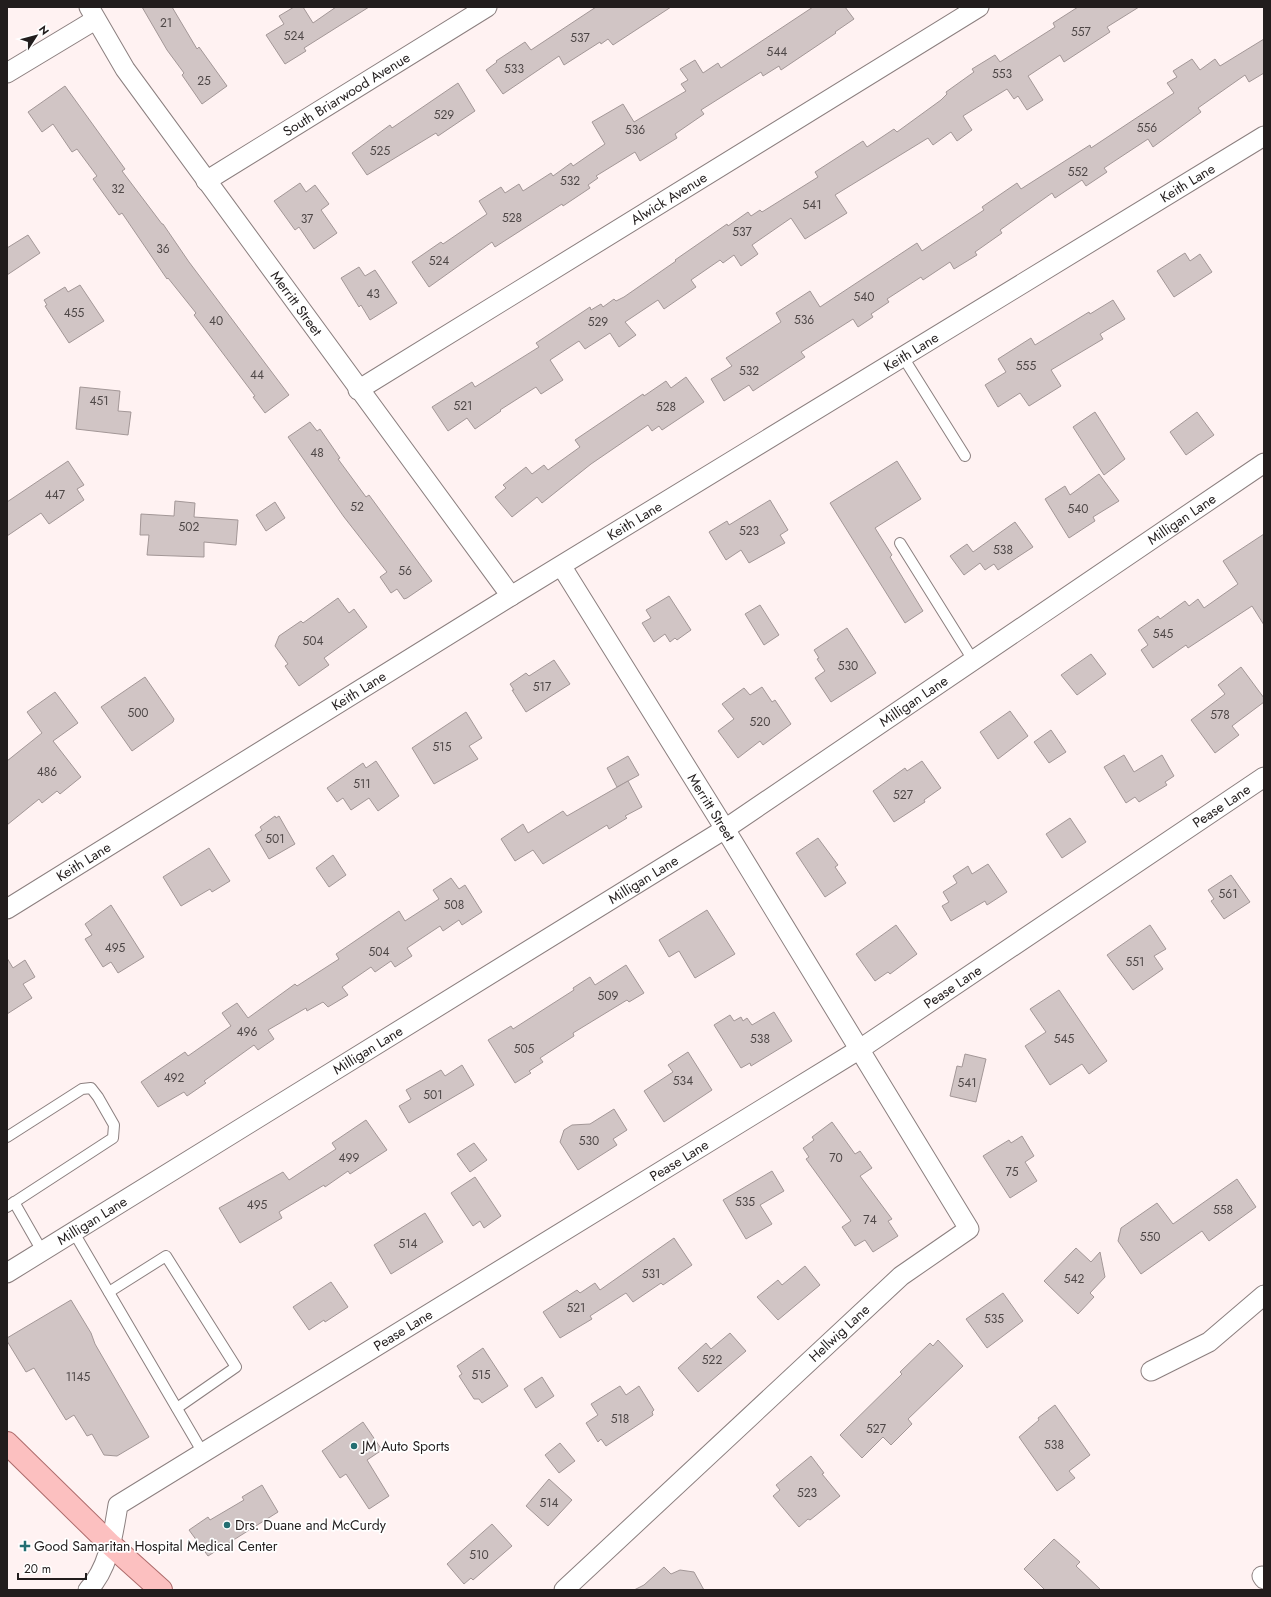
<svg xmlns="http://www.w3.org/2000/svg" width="1271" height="1597" viewBox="0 0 1271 1597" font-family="Jost,sans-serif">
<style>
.building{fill:#d1c5c5;stroke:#a39797}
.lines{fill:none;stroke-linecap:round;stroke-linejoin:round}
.lane-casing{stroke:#8b7f7f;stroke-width:12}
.street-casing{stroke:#8b7f7f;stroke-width:21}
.primary-casing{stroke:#ae6c6c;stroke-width:24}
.lane{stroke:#fff;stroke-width:10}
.street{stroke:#fff;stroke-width:19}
.primary{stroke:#fcc0c0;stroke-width:22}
.poi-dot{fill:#236e72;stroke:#fff;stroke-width:1.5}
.labels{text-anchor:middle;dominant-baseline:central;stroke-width:3.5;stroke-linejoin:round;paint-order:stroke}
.number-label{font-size:12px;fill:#4e4747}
.street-label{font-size:14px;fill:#221d1d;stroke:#fff}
.poi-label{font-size:14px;fill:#221d1d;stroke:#fff;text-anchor:start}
</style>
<rect width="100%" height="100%" fill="#fff2f2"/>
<!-- building -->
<g class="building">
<path d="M142,7h30l25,42 2,-2 28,39 -25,18 -20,-29 2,-2 -17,-23z"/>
<path d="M294,7h9l10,16 23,-16h33l-65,41 2,3 -21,13 -19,-29 18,-11 -5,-8z"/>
<path d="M596,7h75l-58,38 -5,-6 -7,5 -1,-2 -36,23 -5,-9 -56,38 -17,-24 11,-8 -1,-1 29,-19 6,8z"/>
<path d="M813,7h32l9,12 -19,13 1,1 -55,37 -2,-4 -16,10 -2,-4 -60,38 3,4 -29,20 2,4 -37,23 -5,-9 -39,24 2,2 -10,7 2,3 -27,18 -1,-2 -67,43 -3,-5 -63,45 -17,-25 29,-20 2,2 44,-30 -8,-13 22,-14 4,6 14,-9 4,7 28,-18 2,3 18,-13 2,3 32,-22 -13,-22 31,-18 11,18 52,-31 -5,-7 7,-4 -8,-11 15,-9 8,13 15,-10 3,5z"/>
<path d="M1078,7h61l-32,20 3,5 -46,30 -4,-7 -32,21 15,24 -16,10 -9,-14 -4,3 -7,-10 -44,27 9,14 -15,11 -6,-9 -18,13 -5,-7 -93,57 12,18 -42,26 -14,-21 -39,27 6,9 -17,12 -7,-11 -11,8 -3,-3 -29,20 5,7 -32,22 -6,-9 -33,22 11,13 -17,12 -9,-14 -25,16 -6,-8 -29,19 13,20 -22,14 -5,-7 -36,23 1,1 -26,18 -8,-11 -19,13 -16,-24 40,-25 3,5 64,-40 -3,-4 54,-36 1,3 10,-6 2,3 11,-8 2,2 8,-4 52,-36 -1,-1 52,-36 1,2 20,-14 3,4 9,-6 2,2 56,-35 -3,-5 48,-31 4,6 27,-18 3,3 44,-32 6,-6 -1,-2 28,-20 -2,-3 23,-14 5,7 55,-35 -2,-4z"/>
<path d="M1264,39v34l-15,9 -4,-7 -47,33 3,4 -48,35 -5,-8 -44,29 3,4 -21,14 -4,-6 -27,18 -3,-5 -52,37 2,3 -27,19 2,3 -23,14 -4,-7 -27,18 -2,-3 -34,22 2,3 -18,12 2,3 -15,10 -5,-8 -52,33 4,5 -52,34 -4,-6 -25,16 -13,-22 21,-13 -6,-8 55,-36 -5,-9 34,-22 10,16 97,-64 5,8 62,-41 -2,-3 35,-24 4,6 69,-44 1,3 83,-55 -7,-10 10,-6 -4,-6 19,-12 8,11 15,-11 5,7z"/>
<path d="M458,83l17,28 -37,25 -2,-3 -69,42 -15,-22 38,-28 2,3z"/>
<path d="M65,86l60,83 -3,2 40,53h1l26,38 100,133 -24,18 -12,-16 2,-1 -61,-81 2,-2 -28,-35 -1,1 -45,-66 -3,2 -26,-36 4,-3 -20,-27 -5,3 -19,-28 -11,8 -14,-20z"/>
<path d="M300,183l6,9 9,-7 14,19 -8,6 16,23 -23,16 -15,-22 -4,3 -21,-29z"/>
<path d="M28,235l12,18 -33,22v-27z"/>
<path d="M1185,253l5,8 10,-7 12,18 -38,25 -17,-26z"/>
<path d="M359,267l6,9 10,-6 22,33 -27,17 -9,-15 -2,2 -18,-29z"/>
<path d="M80,285l24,36 -35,22 -24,-37 2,-1 -3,-5 21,-13 3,5z"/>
<path d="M1113,300l12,19 -25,15 3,5 -52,31 10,16 -32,20 -9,-13 -22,14 -13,-22 21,-13 -8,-13 33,-21 4,7 54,-33 1,2z"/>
<path d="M686,377l18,25 -42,28 -3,-4 -7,5 -4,-6 -57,39 -49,39 -5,-6 -25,20 -17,-20 11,-9 -3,-3 23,-18 6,7 12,-9 4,5 32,-23 -5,-7 68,-46 1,2 22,-15 5,7z"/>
<path d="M80,387l40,4 -2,20 13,1 -3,23 -52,-6z"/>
<path d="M1095,412l30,47 -21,16 -31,-48z"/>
<path d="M1197,412l17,23 -28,20 -16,-23z"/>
<path d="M310,422l7,9 3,-2 20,29 -2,1 28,38 3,-2 63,86 -25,17 -3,1 -7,-10 -6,4 -11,-16 7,-5 -43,-55 -56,-80z"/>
<path d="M68,461l16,24 -7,4 7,11 -35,24 -8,-11 -34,23v-34z"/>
<path d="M897,461l24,38 -46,29 17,27 -2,2 33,54 -18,12 -75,-120z"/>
<path d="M1099,474l20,27 -26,16 2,4 -26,17 -24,-39 20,-13 5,9z"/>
<path d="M770,500l18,30 -8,5 5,8 -36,20 -8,-13 -15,10 -17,-28 18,-11 2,4z"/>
<path d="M175,501l20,2 -1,14 44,3 -2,25 -32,-3v15l-57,-2 2,-20h-9l1,-21 33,2z"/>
<path d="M275,502l10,16 -19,13 -10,-16z"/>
<path d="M1015,522l18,25 -35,23 -4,-6 -9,6 -5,-7 -16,12 -14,-19 17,-12 6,8z"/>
<path d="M1264,534v91l-12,-19 -64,42 -2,-3 -33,23 -12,-18 7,-5 -10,-15 20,-14 2,3 25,-18 4,5 9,-7 6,9 34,-24 -15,-23z"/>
<path d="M669,596l22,34 -14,10 -2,-2 -5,4 -5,-8 -11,8 -12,-19 9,-5 -5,-8z"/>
<path d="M338,598l11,15 5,-4 13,18 -43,31 5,7 -30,21 -14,-20 3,-2 -13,-18 4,-10 22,-15 2,2z"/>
<path d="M760,605l19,30 -15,10 -19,-31z"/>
<path d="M847,628l29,45 -45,29 -16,-24 10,-7 -8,-12 2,-1 -5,-8z"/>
<path d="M1091,654l15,20 -29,21 -16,-20z"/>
<path d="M554,660l16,24 -44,28 -14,-22h2l-4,-6 16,-11 3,3z"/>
<path d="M1241,667l23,31v4l-32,24 7,9 -24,18 -24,-33 34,-26 -7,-9z"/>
<path d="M145,677l29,42 -1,3 -41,29 -31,-44z"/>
<path d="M762,687l10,15 3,-2 16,24 -28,21 -3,-4 -22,17 -20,-27 16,-12 -12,-15 22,-16 6,7z"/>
<path d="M55,692l23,31 -25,18 28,36 -21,17 -3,-3 -15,12 -3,-4 -32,26v-64l35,-28 -15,-21z"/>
<path d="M1010,711l18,25 -30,23 -18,-27z"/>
<path d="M466,712l16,26 -13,8 9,13 -44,25 -22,-36z"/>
<path d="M1051,730l15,22 -17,11 -15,-21z"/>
<path d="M1124,755l10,17 28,-17 12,21 -9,6 2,3 -28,17 -4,-5 -9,6 -22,-36z"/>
<path d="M628,756l11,19 -22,12 -10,-19z"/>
<path d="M376,761l23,35 -21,15 -9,-13 -18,12 -8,-12 -6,4 -10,-14 36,-25 3,5z"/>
<path d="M922,761l19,27 -17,12 1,2 -31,20 -21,-31 32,-23 2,3z"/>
<path d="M628,781l14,26 -17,9 2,2 -18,11 -2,-4 -64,39 -10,-14 -18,11 -14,-22 22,-15 5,9 35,-22 4,5z"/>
<path d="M275,816l1,2 3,-2 16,28 -26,15 -14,-24 7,-5 -2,-3z"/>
<path d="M1070,818l16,24 -24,16 -16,-24z"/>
<path d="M818,838l20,27 -3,2 11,16 -21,14 -29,-44z"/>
<path d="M209,848l21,33 -18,11 -2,-3 -29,17 -18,-29z"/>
<path d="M333,855l13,20 -17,12 -13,-19z"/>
<path d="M988,864l19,28 -20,13 -2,-4 -34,20 -9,-15 7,-4 -6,-10 14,-9 -4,-7 15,-10 4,8z"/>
<path d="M1231,875l19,27 -26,17 -13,-18 3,-2 -6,-9z"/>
<path d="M451,878l8,11 6,-4 17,27 -20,13 -3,-5 -16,11 -3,-5 -33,22 5,8 -17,11 -4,-6 -16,11 -4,-5 -29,20 6,8 -20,12 -5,-5 -16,9 -1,-3 -38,22 6,9 -16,11 -4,-5 -50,36 2,2 -19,13 -3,-4 -26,15 -17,-25 44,-30 3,4 43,-30 -9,-13 15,-10 11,15 47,-34 2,2 42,-27 -3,-5 63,-43 6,10 34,-22 -6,-9z"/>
<path d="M111,905l33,52 -26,16 -7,-11 -8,5 -18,-28 7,-4 -7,-11z"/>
<path d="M707,910l28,44 -40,24 -16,-27 -10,6 -10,-17z"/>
<path d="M896,925l21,29 -27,20 -2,-2 -13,9 -19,-27z"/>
<path d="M1150,925l16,24 -12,7 9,13 -30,21 -26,-35z"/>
<path d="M7,958l6,10 12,-8 10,17 -12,7 9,14 -25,16z"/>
<path d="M626,965l18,28 -15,9 -2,-2 -54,33 1,3 -34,22 3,4 -14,9 2,2 -16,10 -27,-43 23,-14 2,3 61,-39 -1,-2 17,-11 5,8z"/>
<path d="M1059,990l48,71 -18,13 -7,-10 -32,21 -25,-39 21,-14 -16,-23z"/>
<path d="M774,1012l18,29 -41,25 -1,-3 -9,5 -27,-43 16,-10 4,6 7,-4 2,4 4,-3 5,7z"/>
<path d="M688,1052l24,38 -48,32 -20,-31 29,-19 -5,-7z"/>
<path d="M965,1054l21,5 -10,43 -26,-6 7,-30 5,1z"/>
<path d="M462,1065l12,20 -65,38 -10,-17 12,-7 -5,-9 35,-20 4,6z"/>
<path d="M614,1109l13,21 -14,9 4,6 -39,25 -18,-28 4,-12 8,-5 18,-1z"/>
<path d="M366,1120l21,30 -37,24 -2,-3 -23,16 -1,-2 -45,27 3,6 -42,25 -21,-35 64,-36 6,8 47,-31 -4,-6z"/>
<path d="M832,1122l23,32 5,-3 12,17 -12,8 32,43 -4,2 10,15 -25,16 -8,-12 -10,6 -13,-19 9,-6 -45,-62 3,-2 -6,-9 11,-8 -2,-3z"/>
<path d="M1022,1136l12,20 -9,6 12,19 -27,17 -27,-42 26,-16 2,3z"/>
<path d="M474,1143l13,17 -17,12 -13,-18z"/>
<path d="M772,1171l12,20 -24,14 12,19 -26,15 -23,-39z"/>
<path d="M475,1177l26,39 -17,12 -4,-7 -7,5 -22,-33z"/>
<path d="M1237,1179l19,28 -47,34 -7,-10 -61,43 -23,-33 3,-13 36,-25 16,21z"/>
<path d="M425,1213l18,29 -52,32 -17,-29z"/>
<path d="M674,1238l18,27 -29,20 -2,-2 -28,19 -7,-9 -36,23 2,3 -32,19 -17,-26 34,-22 3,3 15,-10 5,7z"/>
<path d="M1076,1248l15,14 9,-10 5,25 -15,16 4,4 -16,17 -34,-33z"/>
<path d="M805,1266l15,19 -42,35 -21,-23 21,-17 4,5z"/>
<path d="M331,1282l17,25 -23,15 -1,-2 -15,10 -16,-23z"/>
<path d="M1003,1293l20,28 -36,27 -21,-29z"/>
<path d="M71,1300l20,33 4,11 54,93 -32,19 -13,-1 -12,-21 -5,2 -13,-21 -8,5 -32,-52 -8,4 -19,-31v-3z"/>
<path d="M730,1333l16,18 -48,41 -20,-24 28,-25 5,6z"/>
<path d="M938,1340l25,26 -55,53 4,5 -21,21 -8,-8 -21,21 -22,-23 62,-61 -2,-2 30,-29 3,3z"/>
<path d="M483,1348l25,38 -26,17 -3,-4h-5l-15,-23 3,-2 -5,-8z"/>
<path d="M542,1377l12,19 -18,12 -12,-19z"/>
<path d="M620,1386l6,9 13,-9 15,24 -2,2 1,3 -47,31 -5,-7 -3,3 -12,-19 12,-8 -7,-11z"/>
<path d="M1055,1405l35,50 -21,16 6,7 -18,13 -38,-54 20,-17 -1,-2z"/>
<path d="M363,1422l19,28 -15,10 22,36 -20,13 -23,-35 -6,4 -18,-27z"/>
<path d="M560,1443l15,18 -16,12 -14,-18z"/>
<path d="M811,1456l13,17 -2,1 18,22 -30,24 -2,-1 -9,8 -26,-31 7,-6 -4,-5z"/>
<path d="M549,1479l23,21 -24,26 -22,-20z"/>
<path d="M262,1485l16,27 -70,44 -19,-26 19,-13 2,3 34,-20 -2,-3z"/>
<path d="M492,1524l20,22 -39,34 -2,-2 -7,6 -17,-20z"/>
<path d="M1054,1539l26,23 -4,4 25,24h-56l-21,-21z"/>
<path d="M664,1567l7,7 9,-4 14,2 10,18h-70l10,-5z"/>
</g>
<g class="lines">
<defs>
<g id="lane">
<path d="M903,357l62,99"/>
<path d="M900,543l73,117"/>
<path d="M7,1137l75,-48 9,-1 7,9 16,28 -1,13 -106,69"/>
<path d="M14,1202l28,49"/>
<path d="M73,1231l130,222"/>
<path d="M109,1292l57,-36 70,111 -59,41"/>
</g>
<g id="street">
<path id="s1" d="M89,7l36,62 386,527"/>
<path d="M7,73l88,-53"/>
<path id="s2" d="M206,181l281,-174"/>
<path id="s3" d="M358,390l621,-383"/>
<path id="s4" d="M562,567l163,262 244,400 -68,47 -337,314"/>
<path id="s5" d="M7,909l504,-313 753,-460"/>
<path id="s6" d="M7,1273l718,-444 539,-366"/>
<path d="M1151,1371l58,-29 55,-47"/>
<path d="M1262,1576l2,3"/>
<path id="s7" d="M88,1590c21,-22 25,-55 30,-85l742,-456 404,-272"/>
</g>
<path id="primary" d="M7,1443l104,102 50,45"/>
</defs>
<!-- lane casing -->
<use href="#lane" class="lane-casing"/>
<!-- street casing -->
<use href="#street" class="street-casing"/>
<!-- primary casing -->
<use href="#primary" class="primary-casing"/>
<!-- lane -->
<use href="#lane" class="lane"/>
<!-- street -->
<use href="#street" class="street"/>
<!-- primary -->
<use href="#primary" class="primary"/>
</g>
<!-- markers -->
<g class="poi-dot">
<circle cx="354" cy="1446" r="4"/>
<circle cx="227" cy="1525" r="4"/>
<path d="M23 1540h4v4h4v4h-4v4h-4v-4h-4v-4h4z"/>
</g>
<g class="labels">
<!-- number labels -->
<g class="number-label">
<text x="166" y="23">21</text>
<text x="1081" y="32">557</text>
<text x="294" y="36">524</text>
<text x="580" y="38">537</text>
<text x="777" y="52">544</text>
<text x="514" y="69">533</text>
<text x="1002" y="74">553</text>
<text x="204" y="81">25</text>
<text x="444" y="115">529</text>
<text x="1147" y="128">556</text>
<text x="635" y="130">536</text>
<text x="380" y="151">525</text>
<text x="1078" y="172">552</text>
<text x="570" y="181">532</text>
<text x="118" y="189">32</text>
<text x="812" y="205">541</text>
<text x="512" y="218">528</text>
<text x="307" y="219">37</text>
<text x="742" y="232">537</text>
<text x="163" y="249">36</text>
<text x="439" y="261">524</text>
<text x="373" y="294">43</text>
<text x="864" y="297">540</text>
<text x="74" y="313">455</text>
<text x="804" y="320">536</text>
<text x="216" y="321">40</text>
<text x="598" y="322">529</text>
<text x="1026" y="366">555</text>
<text x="749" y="371">532</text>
<text x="257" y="375">44</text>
<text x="99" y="401">451</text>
<text x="463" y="406">521</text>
<text x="666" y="407">528</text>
<text x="317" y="453">48</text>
<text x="55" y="495">447</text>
<text x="357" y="507">52</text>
<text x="1078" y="509">540</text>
<text x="189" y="527">502</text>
<text x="749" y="531">523</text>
<text x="1003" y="550">538</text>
<text x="405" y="571">56</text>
<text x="1163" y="634">545</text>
<text x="313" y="641">504</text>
<text x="848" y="666">530</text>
<text x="542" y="687">517</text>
<text x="138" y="713">500</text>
<text x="1220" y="715">578</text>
<text x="760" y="722">520</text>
<text x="442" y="747">515</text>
<text x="47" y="772">486</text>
<text x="362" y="784">511</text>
<text x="903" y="795">527</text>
<text x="275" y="839">501</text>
<text x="1228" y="894">561</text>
<text x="454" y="905">508</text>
<text x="115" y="948">495</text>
<text x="379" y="952">504</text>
<text x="1135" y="962">551</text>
<text x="608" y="996">509</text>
<text x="247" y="1032">496</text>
<text x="760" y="1039">538</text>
<text x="1064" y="1039">545</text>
<text x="524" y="1049">505</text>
<text x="174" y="1078">492</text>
<text x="683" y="1081">534</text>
<text x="967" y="1083">541</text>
<text x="433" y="1095">501</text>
<text x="589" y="1141">530</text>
<text x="349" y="1158">499</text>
<text x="836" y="1158">70</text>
<text x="1012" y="1172">75</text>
<text x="745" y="1202">535</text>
<text x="257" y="1205">495</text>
<text x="1223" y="1210">558</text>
<text x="870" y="1220">74</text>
<text x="1150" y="1237">550</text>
<text x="408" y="1244">514</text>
<text x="651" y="1274">531</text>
<text x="1074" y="1279">542</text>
<text x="576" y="1308">521</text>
<text x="994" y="1319">535</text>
<text x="712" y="1360">522</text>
<text x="481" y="1375">515</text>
<text x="78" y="1377">1145</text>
<text x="620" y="1419">518</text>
<text x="876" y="1429">527</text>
<text x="1054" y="1445">538</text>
<text x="807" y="1493">523</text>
<text x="549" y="1503">514</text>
<text x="479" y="1555">510</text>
</g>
<!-- street labels -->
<g class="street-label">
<text stroke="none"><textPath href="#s2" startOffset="165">South Briarwood Avenue</textPath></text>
<text stroke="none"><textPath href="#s5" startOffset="1386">Keith Lane</textPath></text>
<text stroke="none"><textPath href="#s3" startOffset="365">Alwick Avenue</textPath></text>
<text stroke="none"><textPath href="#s1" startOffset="362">Merritt Street</textPath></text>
<text stroke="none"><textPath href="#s5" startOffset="1062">Keith Lane</textPath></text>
<text stroke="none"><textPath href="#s6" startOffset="1396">Milligan Lane</textPath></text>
<text stroke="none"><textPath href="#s5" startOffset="738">Keith Lane</textPath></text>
<text stroke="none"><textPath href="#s5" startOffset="414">Keith Lane</textPath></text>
<text stroke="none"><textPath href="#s6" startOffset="1072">Milligan Lane</textPath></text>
<text stroke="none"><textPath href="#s7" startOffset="1398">Pease Lane</textPath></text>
<text stroke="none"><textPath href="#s4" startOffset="283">Merritt Street</textPath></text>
<text stroke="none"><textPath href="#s5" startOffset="90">Keith Lane</textPath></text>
<text stroke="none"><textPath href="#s6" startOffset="748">Milligan Lane</textPath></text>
<text stroke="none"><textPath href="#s7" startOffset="1074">Pease Lane</textPath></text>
<text stroke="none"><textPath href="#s6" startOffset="424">Milligan Lane</textPath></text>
<text stroke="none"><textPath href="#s7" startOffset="750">Pease Lane</textPath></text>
<text stroke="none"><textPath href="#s6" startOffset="100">Milligan Lane</textPath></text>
<text stroke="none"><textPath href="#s7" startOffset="426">Pease Lane</textPath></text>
<text transform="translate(839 1333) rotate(-43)">Hellwig Lane</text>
</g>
<!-- poi labels -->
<g class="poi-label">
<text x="362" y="1446">JM Auto Sports</text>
<text x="235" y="1525">Drs. Duane and McCurdy</text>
<text x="34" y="1546">Good Samaritan Hospital Medical Center</text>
</g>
</g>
<!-- border -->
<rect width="1271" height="1597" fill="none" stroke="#221d1d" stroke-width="16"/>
<!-- north arrow -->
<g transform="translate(36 36) rotate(54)" stroke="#ffffff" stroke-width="3" paint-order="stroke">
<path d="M0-3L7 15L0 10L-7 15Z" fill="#221d1d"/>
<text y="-6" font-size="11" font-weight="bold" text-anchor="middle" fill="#221d1d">N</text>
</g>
<!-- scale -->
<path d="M18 1573v6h68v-6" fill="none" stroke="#221d1d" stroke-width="2"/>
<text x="24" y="1573" font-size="12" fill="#221d1d" stroke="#ffffff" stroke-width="3" paint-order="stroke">20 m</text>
</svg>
